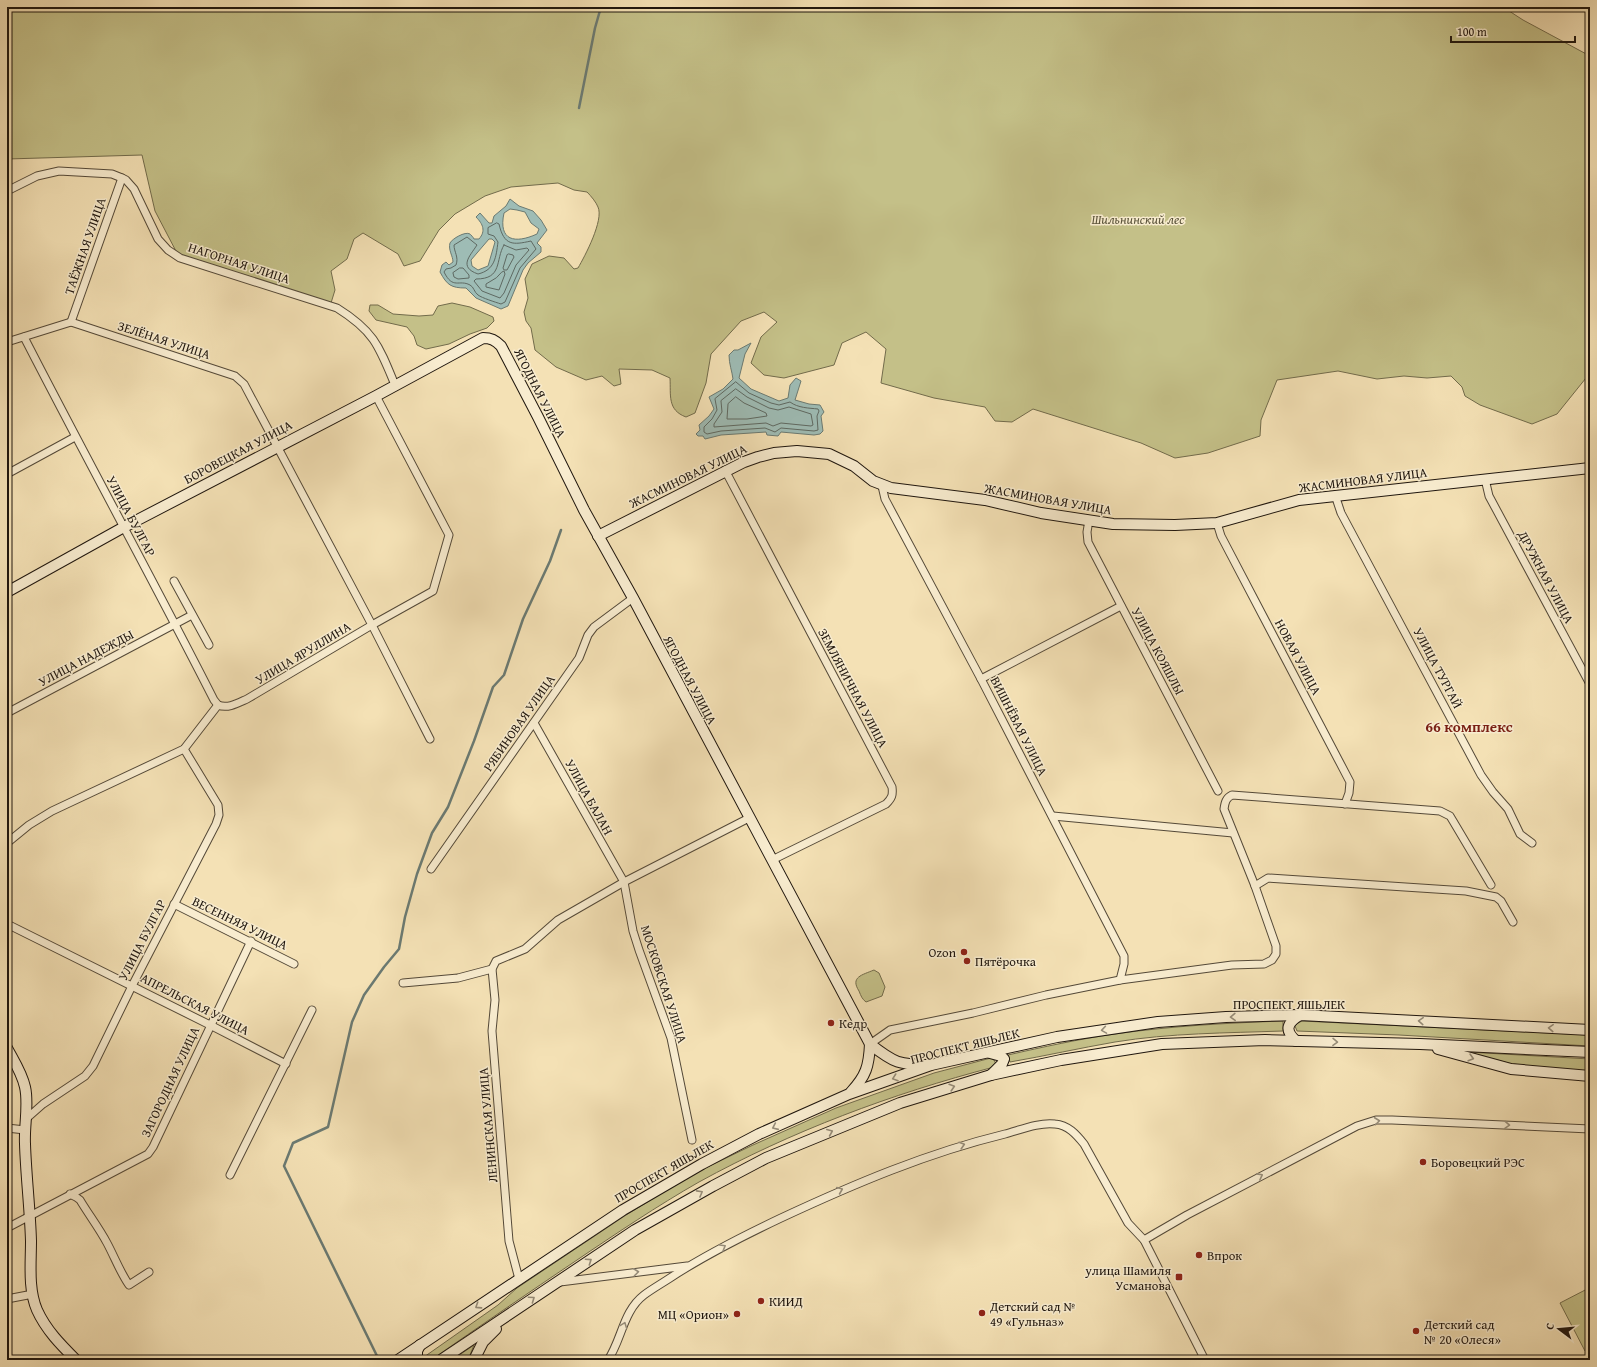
<svg xmlns="http://www.w3.org/2000/svg" width="1597" height="1367" viewBox="0 0 1597 1367" font-family="'Gentium Book Plus',serif">
<style>
.green{fill:#c4c088;stroke:#726b4b}
.water{fill:#9ebcb5;stroke:#6b7a72;fill-rule:evenodd}
.lines{fill:none;stroke-linecap:round;stroke-linejoin:round}
.shore{stroke:#5e6962;stroke-width:1}
.stream{stroke:#6b7a72;stroke-width:2.5}
.street-casing{stroke:#544938;stroke-width:9}
.secondary-casing{stroke:#1f160e;stroke-width:12}
.street{stroke:#f8eccf;stroke-width:7}
.secondary{stroke:#f8eccf;stroke-width:10}
.oneway{stroke:#968c78}
.poi-dot{fill:#8f2418;stroke:#f8eccf;stroke-width:1.5}
.labels{text-anchor:middle;dominant-baseline:central;stroke-width:3;stroke-linejoin:round;paint-order:stroke}
.park-label{font-size:13px;font-style:italic;fill:#595239;stroke:#f8eccf}
.street-label{font-size:13px;fill:#1f160e;stroke:#f8eccf}
.poi-label{font-size:13px;fill:#1f160e;stroke:#f8eccf;text-anchor:start}
.quarter-label{font-size:15px;font-weight:bold;fill:#7a1f14;stroke:#f8eccf}
</style>
<rect width="100%" height="100%" fill="#f4e1b5"/>
<filter id="stains"><feTurbulence type="fractalNoise" baseFrequency=".005" numOctaves="4"/><feColorMatrix values="0 0 0 0 .2 0 0 0 0 .09 0 0 0 0 .02 0 0 0 .5 -.17"/></filter>
<radialGradient id="worn" r=".72"><stop offset=".6" stop-color="#630" stop-opacity="0"/><stop offset="1" stop-color="#630" stop-opacity=".3"/></radialGradient>
<!-- green -->
<g class="green">
<path d="M7,7h1496l20,13 67,36v317l-33,41 -25,10 -52,-19 -15,-9 -3,-9 -11,-11 -24,2 -23,-2 -27,3 -39,-8 -61,9 -16,40 -1,16 -52,17 -33,5 -34,-15 -108,-34 -21,13 -17,-1 -10,-14 -51,-9 -53,-15 5,-34 -20,-17 -24,11 -8,22 -50,13 -20,-3 -13,-12 10,-26 16,-15 -13,-10 -23,9 -30,33 -5,29 -11,30 -9,4c-19,-7 -15,-22 -16,-39l-18,-8 -33,-1 2,15 -7,2 -12,-10 -16,4 -30,-13 -21,-17 -4,-22 -5,-7 -2,-9 4,-14 -3,-19 7,-15 17,-8 15,2 10,11 4,-1c7,-12 26,-48 20,-61 -2,-5 -7,-11 -11,-15l-13,-2 -16,-7 -47,4 -26,9 -30,18 -16,16 -19,31 -16,5 -6,-12 -35,-21 -9,6 -7,20 -16,12 4,19 -4,13 -153,-48 -23,-44 -13,-56 -135,4z"/>
<path d="M452,303l18,4 23,10 1,4 -7,7 -17,6 -21,10 -23,5 -9,-4 -3,-9 -7,-9 -31,-7 -7,-9 1,-6h8l15,9 26,2 14,-1 5,-9z"/>
<path d="M874,970l5,3 6,14 -3,9 -16,6c-4,-3 -5,-6 -7,-11 -9,-14 3,-16 15,-21z"/>
<path d="M1283,1021v10c-56,2 -113,2 -168,11 -35,6 -70,14 -105,20l-2,-7c35,-8 71,-16 107,-21 56,-8 112,-11 168,-13z"/>
<path d="M1302,1021l288,14v11l-191,-11 -102,-4 -2,-5 3,-3z"/>
<path d="M1467,1052l123,7v13l-78,-8z"/>
<path d="M991,1058l3,2 2,4 -2,3c-103,27 -202,64 -295,115 -42,24 -82,51 -122,78 -49,33 -97,66 -146,100h-8l1,-3 74,-52 19,-17 109,-73 67,-41 60,-29 83,-37 98,-35z"/>
<path d="M1589,1288l1,60 -5,3 -25,-48z"/>
<path d="M474,1345l-6,15h-16z"/>
</g>
<!-- water -->
<g class="water">
<path d="M510,199l9,7 14,5 8,9 6,10 -10,13 4,4v5l-13,11 -5,7 -15,36 -7,3 -25,-11 -10,-10c-15,0 -19,-3 -26,-16l2,-7 4,-3 3,3 4,-3c0,-6 -5,-12 -3,-19 2,-4 15,-12 20,-9 0,0 4,4 4,5h5c7,-8 4,-15 -3,-22l4,-4 9,10h3l2,-7 12,-10zM510,209l7,1 8,2 6,11 8,6 -2,5c-22,10 -39,7 -33,-21zM489,239h3l3,3 -7,24 -10,4 -6,-4 -1,-6z"/>
<path d="M751,343l-6,11 -6,24 12,11 28,12 9,-3 2,-13 6,-7 5,3 -6,19 14,4 11,1 4,7 -3,4 2,15 -3,3 -6,1 -33,-3 -3,4 -11,-1 -1,-3 -45,3 -16,4 -2,-3h-5l-2,-2 4,-4 -1,-5 10,-9 5,-7 -5,-12 14,-8 10,-10c-1,-8 -4,-15 -4,-24l5,-5h4z"/>
</g>
<g class="lines">
<!-- shore -->
<g class="shore">
<path d="M497,223l2,1c5,22 14,21 32,17l5,8 -16,19 -15,34 -4,2c-6,-2 -19,-6 -23,-9 -4,-3 -4,-8 -8,-10 -11,-6 -17,5 -26,-13l2,-3 5,-1 5,-3c3,-8 -2,-13 -2,-20l13,-8 10,8c-7,11 -19,22 1,29 17,-4 18,-17 20,-32l-4,-6 -6,-2v-6z"/>
<path d="M504,245l12,5 11,-2 2,2 -13,15 -12,28 -4,5 -18,-7 -8,-10 2,-2c27,0 19,-19 28,-34z"/>
<path d="M509,254l4,1 1,2 -7,13h-3l-1,-2 4,-13z"/>
<path d="M460,268h3l6,7v3l-11,1 -4,-2 -1,-4z"/>
<path d="M502,272l2,-1 1,3 -6,16 -13,-3v-3l10,-6z"/>
<path d="M736,382l13,11 22,10 8,2 11,-3c8,6 19,6 28,7l1,2 -2,5 1,14 -4,1 -33,-3 -6,4 -10,-4 -44,3 -14,3 -3,-2v-5l8,-8 5,-9 -2,-11z"/>
<path d="M736,389l11,8 22,11 9,2 11,-3 22,7 2,11 -2,1 -30,-3 -8,3 -7,-3 -52,4v-3l8,-12 -1,-11z"/>
<path d="M736,397l8,6 22,10 1,3 -20,3h-20l1,-15z"/>
</g>
<!-- stream -->
<g class="stream">
<path d="M579,108l16,-80 6,-21"/>
<path d="M379,1360l-95,-194 9,-23 35,-16 24,-105 12,-27 20,-28 15,-18 6,-32 12,-43 15,-41 16,-26 26,-66 19,-54 11,-12 19,-56 27,-58 11,-31"/>
</g>
<defs>
<g id="street">
<path d="M7,191l30,-15 22,-5 53,3 10,4 4,2 8,9 24,50 10,11 12,8 157,50c37,23 42,38 58,77"/>
<path d="M71,322l51,-144"/>
<path d="M24,337c62,121 128,241 190,363l4,5"/>
<path d="M7,342l64,-20 164,54 9,8 128,241 58,114"/>
<path d="M725,470l167,317c1,8 0,11 -6,17l-114,56"/>
<path d="M7,474l68,-37"/>
<path d="M1485,479l4,17 101,188"/>
<path d="M882,486l3,13 96,180 143,277v8l-4,16"/>
<path d="M1335,495l6,18 140,262 12,17 15,17 12,25 12,9"/>
<path d="M1089,520l-2,12 1,10 130,249"/>
<path d="M1217,523l4,13 129,246 -1,11 -4,11"/>
<path d="M174,581l35,64"/>
<path d="M981,679l140,-73"/>
<path d="M7,713l185,-98"/>
<path d="M534,723l90,159 9,49 6,19 32,88 21,102"/>
<path d="M1053,816l180,17"/>
<path d="M7,843l22,-18 23,-14 132,-62 34,-44c10,4 20,-2 29,-6l125,-74 61,-34 16,-56 -73,-139"/>
<path d="M431,869l148,-211 9,-23 6,-8 39,-29"/>
<path d="M1255,886l13,-8 198,13 30,6 5,4 12,21"/>
<path d="M174,904l120,60"/>
<path d="M7,924l203,101 76,39"/>
<path d="M403,983l55,-5 34,-9"/>
<path d="M870,1044l20,-14 83,-17 73,-18 74,-15 112,-15 32,-1 8,-4 4,-6v-8l-21,-60 -31,-77c1,-7 2,-11 8,-14l208,16 10,5 3,5 38,64"/>
<path d="M26,1119l17,-15 42,-28 8,-10 39,-80 84,-162 3,-9 -1,-10 -34,-56"/>
<path d="M7,1128l18,2"/>
<path d="M230,1175l82,-165"/>
<path d="M70,1194l6,3 4,3c9,15 19,28 27,43 8,15 13,29 22,42l20,-13"/>
<path d="M7,1228l141,-74 5,-7 98,-206"/>
<path d="M1144,1240l43,-25 170,-89 19,-6h16l198,9"/>
<path d="M519,1279l-10,-38 -17,-210 3,-31 -3,-31 4,-8 29,-12 33,-29 66,-38 125,-64"/>
<path d="M560,1282l127,-16"/>
<path d="M7,1299l26,-5"/>
<path d="M608,1360c14,-21 15,-49 36,-65 8,-6 17,-11 26,-17 35,-23 73,-42 111,-60 73,-34 146,-65 224,-84 15,-4 34,-12 50,-10 13,1 21,10 29,20l44,79 16,17 61,120"/>
</g>
<g id="secondary">
<path d="M598,536l146,-74 14,-5 16,-4 23,-2 32,3 25,12 19,15 18,7 94,12 56,13 72,11 62,1 42,-2 82,-23 291,-32"/>
<path d="M7,592l117,-65 252,-131 107,-58c8,0 12,2 18,8l37,71 46,93 49,88 237,446c24,19 29,21 61,21"/>
<path d="M1296,1041c-12,-11 -9,-18 4,-26"/>
<path d="M7,1048c7,13 15,25 18,39 4,17 -1,39 0,57 1,32 5,64 6,97 0,22 -3,48 6,69 9,20 24,35 39,50"/>
<path d="M1438,1049l73,20 79,7"/>
<path d="M990,1053l11,3 3,3 -2,5 -11,11"/>
<path d="M851,1092c15,-16 18,-26 19,-48"/>
<path d="M398,1360l225,-150 79,-46 57,-30 90,-40 82,-29 126,-28 101,-15 68,-5 74,-2 290,15"/>
<path d="M417,1360v-9l3,-6"/>
<path d="M441,1360l194,-130 78,-44 53,-28 134,-55 91,-28 70,-15 101,-16 103,-4 155,4 170,8"/>
<path d="M474,1360l9,-18 13,-13"/>
</g>
</defs>
<!-- street casing -->
<use href="#street" class="street-casing"/>
<!-- secondary casing -->
<use href="#secondary" class="secondary-casing"/>
<!-- street -->
<use href="#street" class="street"/>
<!-- secondary -->
<use href="#secondary" class="secondary"/>
</g>
<!-- one-way arrows -->
<defs><path id="oneway-chevron" d="M-2-3.5L2.5 0L-2 3.5" fill="none" stroke-width="1.6" stroke-linecap="round" stroke-linejoin="round"/></defs>
<g class="oneway">
<use href="#oneway-chevron" transform="translate(1233 1017) rotate(178)"/>
<use href="#oneway-chevron" transform="translate(1421 1021) rotate(-177)"/>
<use href="#oneway-chevron" transform="translate(1551 1028) rotate(-177)"/>
<use href="#oneway-chevron" transform="translate(1104 1030) rotate(171)"/>
<use href="#oneway-chevron" transform="translate(1335 1042) rotate(1)"/>
<use href="#oneway-chevron" transform="translate(1471 1058) rotate(16)"/>
<use href="#oneway-chevron" transform="translate(895 1078) rotate(161)"/>
<use href="#oneway-chevron" transform="translate(952 1087) rotate(-17)"/>
<use href="#oneway-chevron" transform="translate(1377 1121) rotate(-7)"/>
<use href="#oneway-chevron" transform="translate(1507 1125) rotate(3)"/>
<use href="#oneway-chevron" transform="translate(775 1127) rotate(156)"/>
<use href="#oneway-chevron" transform="translate(830 1132) rotate(-23)"/>
<use href="#oneway-chevron" transform="translate(962 1145) rotate(-17)"/>
<use href="#oneway-chevron" transform="translate(1260 1176) rotate(-28)"/>
<use href="#oneway-chevron" transform="translate(840 1190) rotate(-23)"/>
<use href="#oneway-chevron" transform="translate(700 1193) rotate(-29)"/>
<use href="#oneway-chevron" transform="translate(723 1247) rotate(-30)"/>
<use href="#oneway-chevron" transform="translate(589 1261) rotate(-34)"/>
<use href="#oneway-chevron" transform="translate(636 1272) rotate(-7)"/>
<use href="#oneway-chevron" transform="translate(532 1299) rotate(-35)"/>
<use href="#oneway-chevron" transform="translate(478 1306) rotate(147)"/>
<use href="#oneway-chevron" transform="translate(624 1325) rotate(-69)"/>
</g>
<!-- markers -->
<g class="poi-dot">
<circle cx="964" cy="952" r="4"/>
<circle cx="967" cy="961" r="4"/>
<circle cx="831" cy="1023" r="4"/>
<circle cx="1423" cy="1162" r="4"/>
<circle cx="1199" cy="1255" r="4"/>
<rect x="1175" y="1273" width="8" height="8" rx="2"/>
<circle cx="761" cy="1301" r="4"/>
<circle cx="982" cy="1313" r="4"/>
<circle cx="737" cy="1314" r="4"/>
<circle cx="1416" cy="1331" r="4"/>
</g>
<g class="labels">
<!-- park labels -->
<g class="park-label">
<text x="1138" y="219">Шильнинский лес</text>
</g>
<!-- street labels -->
<g class="street-label">
<text transform="translate(85 246) rotate(-71)">ТАЁЖНАЯ УЛИЦА</text>
<text transform="translate(239 263) rotate(18)">НАГОРНАЯ УЛИЦА</text>
<text transform="translate(164 340) rotate(18)">ЗЕЛЁНАЯ УЛИЦА</text>
<text transform="translate(540 393) rotate(63)">ЯГОДНАЯ УЛИЦА</text>
<text transform="translate(238 452) rotate(-28)">БОРОВЕЦКАЯ УЛИЦА</text>
<text transform="translate(688 476) rotate(-26)">ЖАСМИНОВАЯ УЛИЦА</text>
<text transform="translate(1363 480) rotate(-7)">ЖАСМИНОВАЯ УЛИЦА</text>
<text transform="translate(1048 499) rotate(10)">ЖАСМИНОВАЯ УЛИЦА</text>
<text transform="translate(131 516) rotate(62)">УЛИЦА БУЛГАР</text>
<text transform="translate(1546 577) rotate(62)">ДРУЖНАЯ УЛИЦА</text>
<text transform="translate(1158 651) rotate(62)">УЛИЦА КОЯШЛЫ</text>
<text transform="translate(303 653) rotate(-31)">УЛИЦА ЯРУЛЛИНА</text>
<text transform="translate(1298 657) rotate(62)">НОВАЯ УЛИЦА</text>
<text transform="translate(86 658) rotate(-28)">УЛИЦА НАДЕЖДЫ</text>
<text transform="translate(1438 668) rotate(62)">УЛИЦА ТУРГАЙ</text>
<text transform="translate(690 680) rotate(62)">ЯГОДНАЯ УЛИЦА</text>
<text transform="translate(853 688) rotate(62)">ЗЕМЛЯНИЧНАЯ УЛИЦА</text>
<text transform="translate(519 723) rotate(-55)">РЯБИНОВАЯ УЛИЦА</text>
<text transform="translate(1019 726) rotate(63)">ВИШНЁВАЯ УЛИЦА</text>
<text transform="translate(589 797) rotate(61)">УЛИЦА БАЛАН</text>
<text transform="translate(240 923) rotate(26)">ВЕСЕННЯЯ УЛИЦА</text>
<text transform="translate(142 940) rotate(-63)">УЛИЦА БУЛГАР</text>
<text transform="translate(664 984) rotate(72)">МОСКОВСКАЯ УЛИЦА</text>
<text transform="translate(195 1004) rotate(27)">АПРЕЛЬСКАЯ УЛИЦА</text>
<text x="1289" y="1004">ПРОСПЕКТ ЯШЬЛЕК</text>
<text transform="translate(965 1046) rotate(-14)">ПРОСПЕКТ ЯШЬЛЕК</text>
<text transform="translate(170 1082) rotate(-65)">ЗАГОРОДНАЯ УЛИЦА</text>
<text transform="translate(488 1125) rotate(-95)">ЛЕНИНСКАЯ УЛИЦА</text>
<text transform="translate(664 1171) rotate(-30)">ПРОСПЕКТ ЯШЬЛЕК</text>
</g>
<!-- poi labels -->
<g class="poi-label">
<text x="956" y="952" text-anchor="end">Ozon</text>
<text x="975" y="961">Пятёрочка</text>
<text x="839" y="1023">Кедр</text>
<text x="1431" y="1162">Боровецкий РЭС</text>
<text x="1207" y="1255">Впрок</text>
<text x="1171" y="1270" text-anchor="end">улица Шамиля<tspan x="1171" dy="15">Усманова</tspan></text>
<text x="769" y="1301">КИИД</text>
<text x="990" y="1306">Детский сад №<tspan x="990" dy="15">49 «Гульназ»</tspan></text>
<text x="729" y="1314" text-anchor="end">МЦ «Орион»</text>
<text x="1424" y="1324">Детский сад<tspan x="1424" dy="15">№ 20 «Олеся»</tspan></text>
</g>
<!-- quarter labels -->
<g class="quarter-label">
<text x="1469" y="726">66 комплекс</text>
</g>
</g>
<!-- margin -->
<rect width="1597" height="1367" fill="none" stroke="#f4e1b5" stroke-width="24"/>
<rect x="8" y="8" width="1581" height="1351" fill="none" stroke="#1f160e" stroke-width="2"/>
<rect x="12" y="12" width="1573" height="1343" fill="none" stroke="#1f160e"/>
<!-- north arrow -->
<g transform="translate(1559 1329) rotate(286)" stroke="#f8eccf" stroke-width="3" paint-order="stroke">
<path d="M0-3L7 15L0 10L-7 15Z" fill="#1f160e"/>
<text y="-6" font-size="11" font-weight="bold" text-anchor="middle" fill="#1f160e">С</text>
</g>
<!-- scale -->
<path d="M1451 36v6h124v-6" fill="none" stroke="#1f160e" stroke-width="2"/>
<text x="1457" y="36" font-size="12" fill="#1f160e" stroke="#f8eccf" stroke-width="3" paint-order="stroke">100 m</text>
<rect width="100%" height="100%" filter="url(#stains)"/>
<rect width="100%" height="100%" fill="url(#worn)"/>
</svg>
